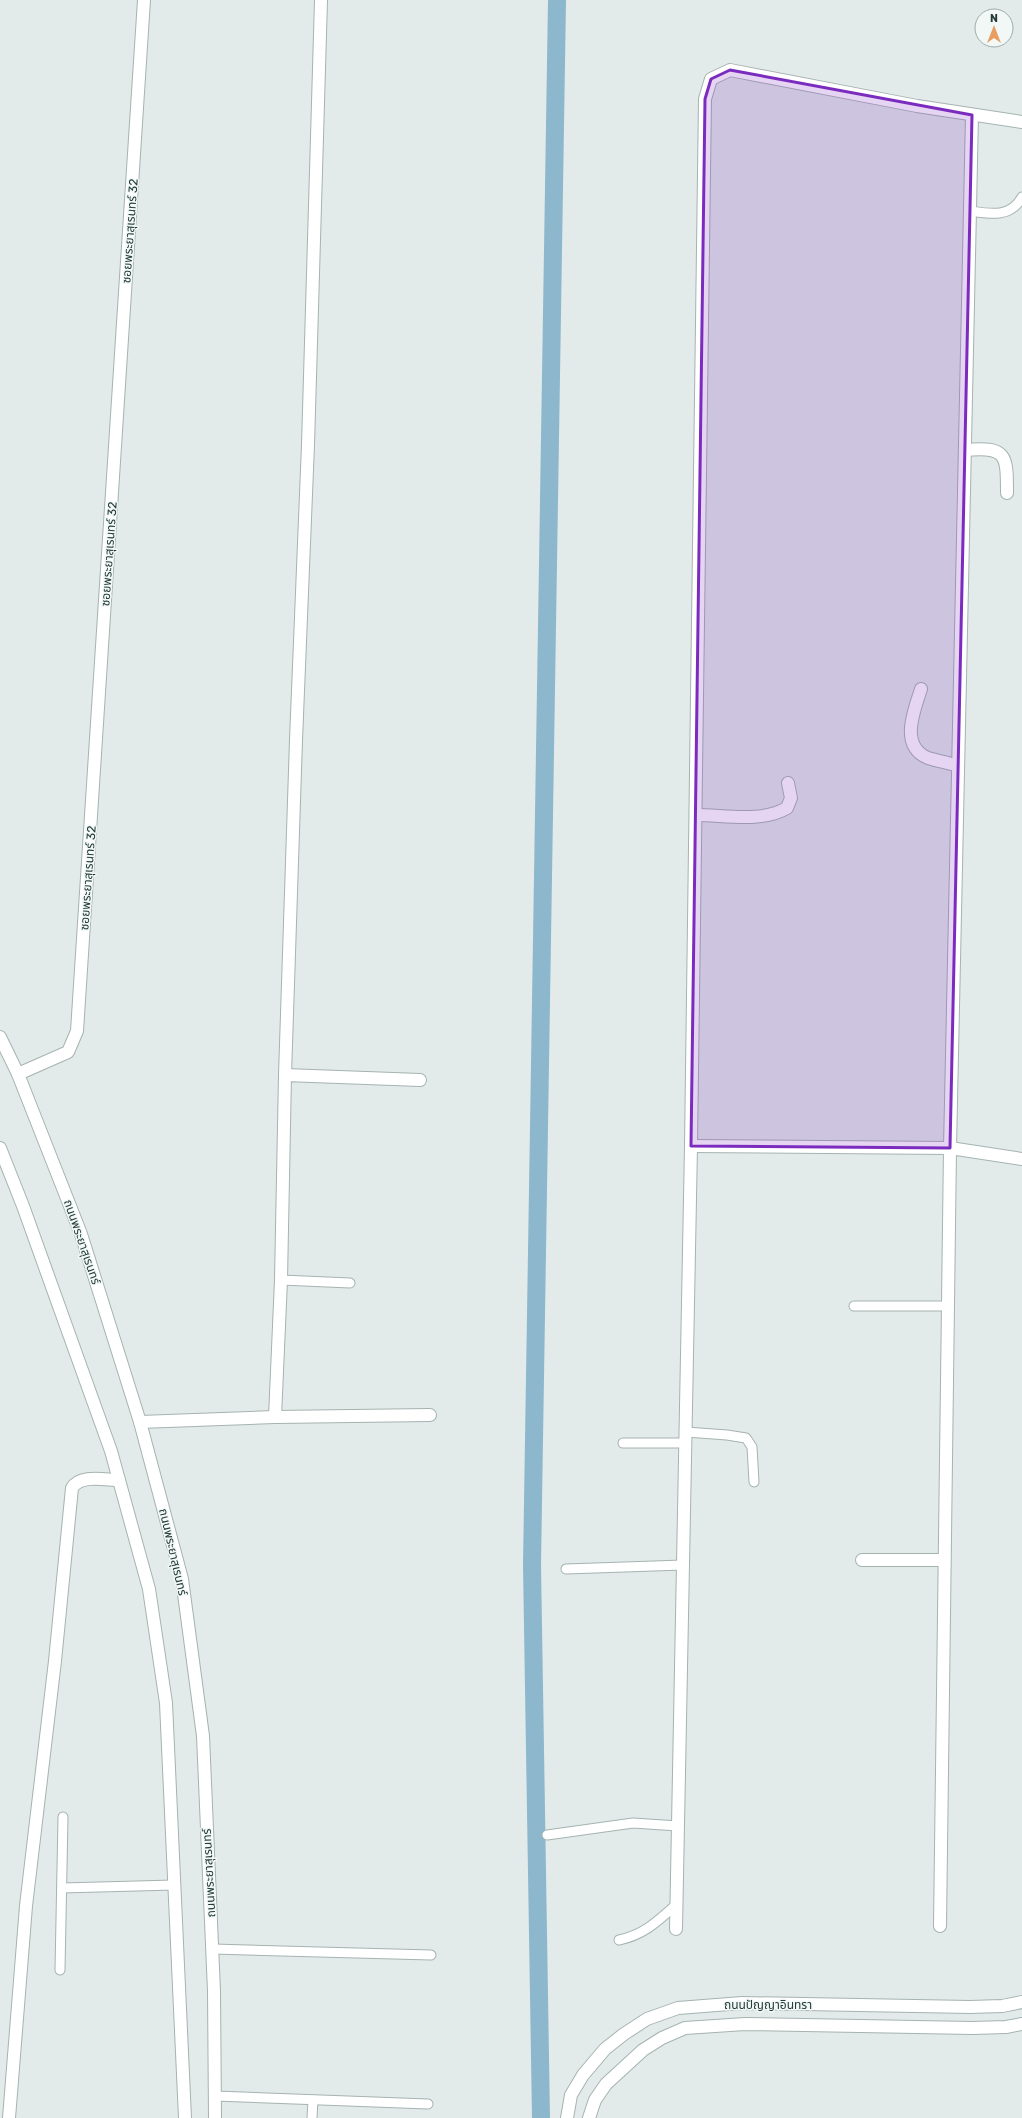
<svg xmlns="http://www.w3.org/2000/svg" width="1022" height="2118" viewBox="0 0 1022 2118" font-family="Rubik,'Noto Sans Thai',sans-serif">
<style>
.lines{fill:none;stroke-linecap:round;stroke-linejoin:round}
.canal{stroke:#8cb7cd;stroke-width:18}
.service-casing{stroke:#a5b3b1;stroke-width:11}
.minor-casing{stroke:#a5b3b1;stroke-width:14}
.tertiary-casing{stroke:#a5b3b1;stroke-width:14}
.service{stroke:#fff;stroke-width:9}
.minor{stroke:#fff;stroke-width:12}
.tertiary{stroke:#fff;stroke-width:12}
.marked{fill:#7b2cbf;fill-opacity:0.2;stroke:#7b2cbf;stroke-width:3;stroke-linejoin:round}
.labels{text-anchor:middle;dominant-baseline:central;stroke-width:3;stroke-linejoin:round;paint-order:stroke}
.street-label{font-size:12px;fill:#233b39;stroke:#f2f8f6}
</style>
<rect width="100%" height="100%" fill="#e2ebe9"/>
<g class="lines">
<!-- canal -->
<path class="canal" d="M541,2118l-9,-553 25,-1565"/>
<defs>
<g id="service">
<path d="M970,211c20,3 41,7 52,-14"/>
<path d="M281,1280l69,3"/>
<path d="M854,1306h94"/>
<path d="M686,1432l41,3 19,3 6,9 2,35"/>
<path d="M623,1443h62"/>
<path d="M566,1569l117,-4"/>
<path d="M547,1835l86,-12 45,3"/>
<path d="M62,1888l112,-3"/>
<path d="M619,1940c25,-5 39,-19 58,-36"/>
<path d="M213,1949l218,6"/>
<path d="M60,1970l3,-153"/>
<path d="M215,2096l213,8"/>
<path d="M312,2118l1,-18"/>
</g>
<g id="minor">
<path d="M965,450c42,-4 42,5 42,43"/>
<path d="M921,689c-7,22 -22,57 7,69 10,3 21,5 30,8"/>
<path d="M696,815c29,0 65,8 91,-7l4,-10 -3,-15"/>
<path d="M18,1074l50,-22 9,-21 67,-1031"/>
<path d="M285,1075l11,-335 12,-295 13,-445"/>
<path d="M691,1146l259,2 72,11"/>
<path d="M275,1417l6,-137 4,-205 135,5"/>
<path d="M140,1422l135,-5 155,-2"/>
<path d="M862,1560h82"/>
<path d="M940,1926l10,-778 22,-1033"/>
<path d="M676,1929l15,-783 14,-1047 6,-20 19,-9 187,36 105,16"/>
<path d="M9,2118l17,-212 29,-245 17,-173c8,-14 33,-8 47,-8"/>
</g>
<g id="tertiary">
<path d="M0,1037l18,37 63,160 59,188 42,157 21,157 11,255 1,127"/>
<path d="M0,1148l23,58 88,245 38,138 17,114 19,415"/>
<path d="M567,2118l4,-23 12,-20 22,-26 19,-15 23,-15 31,-11 64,-5 228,4 32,-1 20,-4"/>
<path d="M589,2118l6,-18 11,-16 37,-34 19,-12 23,-10 60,-4 227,4 34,-1 16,-3"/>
</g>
</defs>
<!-- service casing -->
<use href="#service" class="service-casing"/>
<!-- minor casing -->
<use href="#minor" class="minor-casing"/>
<!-- tertiary casing -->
<use href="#tertiary" class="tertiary-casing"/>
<!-- service -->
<use href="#service" class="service"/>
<!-- minor -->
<use href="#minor" class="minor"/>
<!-- tertiary -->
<use href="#tertiary" class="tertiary"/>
</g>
<!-- marked area -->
<path class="marked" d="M730,70l242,45 -22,1033 -259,-2 14,-1047 6,-20z"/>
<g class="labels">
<!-- street labels -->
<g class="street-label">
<text transform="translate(130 231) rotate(-86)">ซอยพระยาสุเรนทร์ 32</text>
<text transform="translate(109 554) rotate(-86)">ซอยพระยาสุเรนทร์ 32</text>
<text transform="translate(88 878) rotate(-86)">ซอยพระยาสุเรนทร์ 32</text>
<text transform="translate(82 1242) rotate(71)">ถนนพระยาสุเรนทร์</text>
<text transform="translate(173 1552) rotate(77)">ถนนพระยาสุเรนทร์</text>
<text transform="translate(209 1873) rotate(-93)">ถนนพระยาสุเรนทร์</text>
<text x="768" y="2005">ถนนปัญญาอินทรา</text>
</g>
</g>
<!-- north arrow -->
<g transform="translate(994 28)"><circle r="19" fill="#f2f8f6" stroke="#9facaa"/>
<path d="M0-3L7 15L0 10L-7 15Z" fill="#ea9d61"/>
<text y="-6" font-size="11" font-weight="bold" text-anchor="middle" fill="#233b39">N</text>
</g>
</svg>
